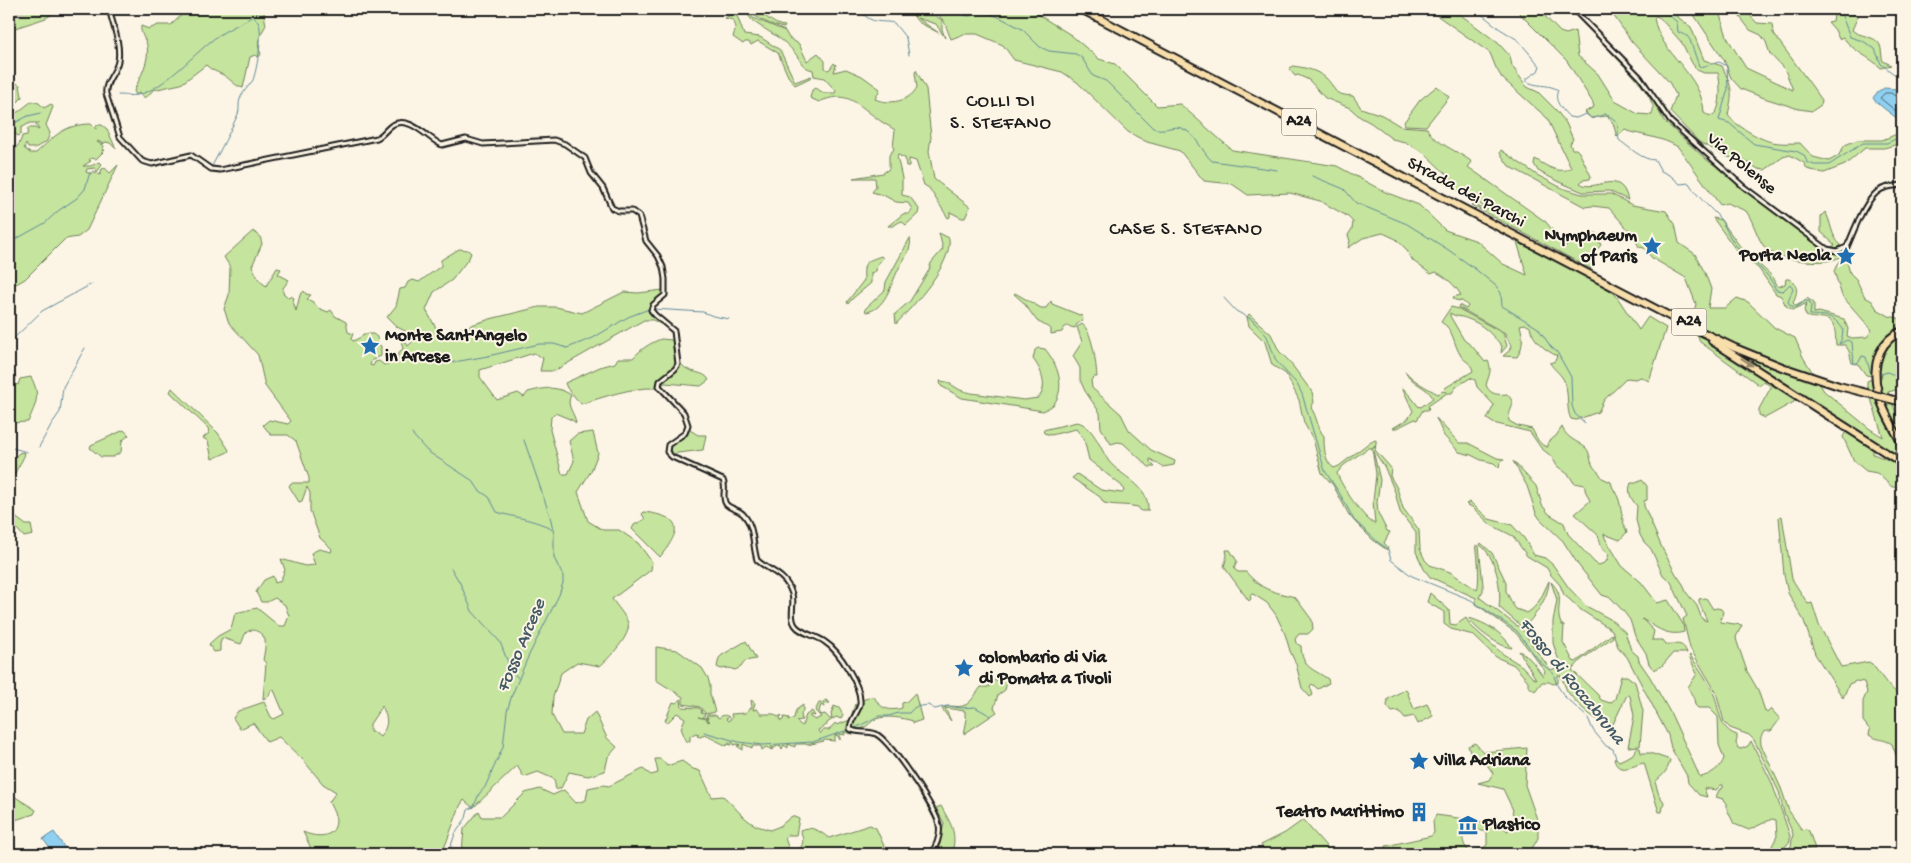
<svg xmlns="http://www.w3.org/2000/svg" width="1911" height="863" viewBox="0 0 1911 863" font-family="'Gochi Hand',sans-serif">
<style>
.green{fill:#c5e49d;stroke:#70805c;fill-rule:evenodd}
.water{fill:#8fd0f0;stroke:#61889b}
.lines{fill:none;stroke-linecap:round;stroke-linejoin:round}
.shore{stroke:#4a6471;stroke-width:1}
.stream{stroke:#61889b;stroke-width:1}
.motorway-tunnel{stroke:#dad4c7;stroke-width:6;stroke-dasharray:6 3;stroke-linecap:butt}
.tertiary-casing{stroke:#1c1c1c;stroke-width:7}
.motorway-casing{stroke:#1c1c1c;stroke-width:10}
.tertiary{stroke:#fcf5e5;stroke-width:3}
.motorway{stroke:#f8deab;stroke-width:6}
.motorway-bridge-casing{stroke:#1c1c1c;stroke-width:10;stroke-linecap:butt}
.motorway-bridge{stroke:#f8deab;stroke-width:6}
.oneway{fill:#95876b}
.labels{text-anchor:middle;dominant-baseline:central;stroke-width:4;stroke-linejoin:round;paint-order:stroke}
.shield{fill:#fcf5e5;stroke:#5f5d58;stroke-width:1}
.shield-label{font-size:16px;font-weight:bold;fill:#1c1c1c}
.street-label{font-size:18px;fill:#1c1c1c;stroke:#fcf5e5}
.poi-label{font-size:18px;font-weight:bold;fill:#1c1c1c;stroke:#fcf5e5;text-anchor:start}
.neighbourhood-label{font-size:19px;letter-spacing:1px;fill:#1c1c1c;stroke:#fcf5e5}
.water-label{font-size:19px;font-style:italic;fill:#445b66;stroke:#fcf5e5}
</style>
<rect width="100%" height="100%" fill="#fcf5e5"/>
<filter id="ink" filterUnits="userSpaceOnUse"><feTurbulence type="fractalNoise" baseFrequency=".02" numOctaves="2"/><feDisplacementMap in="SourceGraphic" scale="10" xChannelSelector="R" yChannelSelector="G"/><feConvolveMatrix kernelMatrix="1 2 1 2 8 2 1 2 1" color-interpolation-filters="sRGB"/></filter>
<g filter="url(#ink)">
<!-- green -->
<g class="green">
<path d="M9,9h42l3,4 -8,5 -37,12 1,-9z"/>
<path d="M188,9h78l-2,5 2,11c-6,11 -11,16 -5,29l-2,3 -4,-2 -5,2 -7,31c-8,-2 -12,-8 -18,-12 -7,-4 -13,-5 -19,-11l-25,19 -28,6 -6,7h-4l-3,-5 -4,3 -2,-4c6,-14 16,-30 13,-46 -2,-7 -7,-11 -6,-19l8,3 9,-4h13z"/>
<path d="M741,9l6,1v-1c15,0 25,17 38,17l-1,2c-12,-2 -28,-10 -36,-17l5,7 32,13 4,7 10,6 8,17 11,-8 7,8v7l3,2 2,-1 4,-6 2,2 -2,7 12,-3 16,7 18,13 -5,10c14,6 35,3 42,-12l-2,-14 1,-3 10,19 5,48 -2,14 5,28 36,28 -5,11h-3l-12,-6v5l-2,1 -19,-30 -5,-3 -8,-24 -7,-2v7h-3l-1,-8 -7,-3 -1,1 5,22v17l8,2 9,12 -1,5 -12,11 -5,-4 -8,5h-5l15,-12h6l3,-5 -4,-6 -12,-1 -11,-6 -13,-4 4,-5 -1,-9h-22l30,-5 6,-4v-14l5,-6 -1,-2 2,-17c-6,-4 -14,-8 -20,-13 -20,-15 -29,-27 -56,-15l-9,-4 2,-8 3,-2 9,5h11l1,-2 -12,-13 -10,-2 -1,-6c-13,-3 -11,-9 -19,-18 -10,-13 -27,-21 -40,-30 -6,-5 -7,-12 -13,-13z"/>
<path d="M909,9h120l42,26 28,24 16,5 42,42 23,-2 52,46 105,16 48,26 34,13 26,25 32,11 26,23 24,11 -10,-33 73,35 25,17 24,36 9,-13 18,11 -17,53 -8,-4 -6,2 -8,-1 -23,22 -6,12 -22,8 -5,-1c-5,-8 -2,-26 -6,-36 -3,-9 -11,-13 -15,-20l5,-2 2,-5c-12,-6 -24,-15 -27,-29l-5,-3 -5,1c3,12 4,21 -3,32l-14,-1 6,-5 2,-5 -6,-13 -47,-26 1,-2 7,4 2,-3 -6,-5 -7,-1 -2,-3 8,-2c-7,-11 -14,-17 -25,-23l-5,2 -18,-13 -7,-12 -10,-10 -13,-6 -20,5 -15,10 2,-7 -2,-6 4,-6 1,-7 -6,-6 -27,-15 -30,-8 -42,2 -16,-11 -28,-3 -24,-30 -33,-9 -19,-10 -51,-50 -15,-10 -48,-12 -11,-15 -26,-11h-13l-13,5c-8,-18 -5,-24 -28,-29l-1,5h12l8,5v9l3,9 -9,-14 -19,-6 22,15 -21,-11 -6,-8 4,3z"/>
<path d="M1430,9h23l45,34 12,13 2,10 15,21 11,5 18,18 10,13 7,16 -3,5 2,5h4l3,3 12,24 -1,3 -7,1 -3,3c14,11 40,-17 48,17l-19,-9 -26,1 -24,-10 -21,-11 -4,-7 1,-5c10,6 24,16 36,9l-24,-50 -45,-40 -6,-10 -6,-15 -55,-39z"/>
<path d="M1515,9h23l22,23 6,2 9,-3 3,25 20,18 17,27 23,13 14,1c1,-4 2,-8 0,-11 -5,-17 -30,-40 -42,-53l2,-1 31,31 21,40 44,40 17,10 101,79 7,2 11,-1 -1,4c-13,12 -64,6 -77,-6 -9,-10 -12,-27 -20,-38l-19,-8 -7,2 -42,-58c-16,-10 -36,-11 -53,-17l-8,7 -4,-14 -6,-7 -16,2 -6,-6 9,-5 -1,-4 -26,-42z"/>
<path d="M1609,9h58l24,18 13,33 18,6c11,23 11,25 6,49 5,9 33,25 44,27 9,2 19,1 28,1l13,14 16,4 9,-5 7,-11 12,-5h25l20,-8v11l-18,5h-19l-20,17 -21,8 -17,-4 -3,-6 -14,-8 -7,2 -18,13 -7,-1 -15,-9 -15,-3 -29,-15 -29,-30 6,-17 -7,-13 -37,-40zM1656,16l4,2 22,25 10,20 5,7 7,3h14c3,10 5,53 -14,40 -1,-38 -44,-59 -50,-95z"/>
<path d="M1690,9h24l6,6 8,24 18,29 47,22 -8,-20 -15,-16 -4,-12 -5,-7 -11,-5 -16,-21h10l13,14 15,1 1,9 49,67 -1,5 -9,6 -13,-2 -35,-11 -23,-9 -10,-11 -7,-18z"/>
<path d="M1827,9h12l19,7 -6,14c7,7 23,5 28,15 2,5 1,11 3,16l8,4 -10,3c-12,-12 -28,-16 -38,-31l-4,2 -4,-9 -7,-8 5,-1 1,-5z"/>
<path d="M734,13l4,5 6,17 16,2 20,13 15,32 16,-6 1,1 -17,8 -7,-9 -10,-23 -20,-12 -7,4 -2,-3h-4l-2,2 -10,-7 3,-10 -3,-7 -8,-2z"/>
<path d="M1292,66c11,1 25,4 34,12 13,13 4,16 27,18l8,12 21,7 18,11 27,2c5,14 33,24 45,34l-4,5 78,55 19,24c12,-3 19,-12 31,-13l5,12 -8,9 -2,15 -120,-64 1,-1 14,6 2,-1 -32,-20 -1,-4 -6,-8 -25,-24 -19,-11 -13,-3 -21,-16 -11,-6 -10,-9 -25,-10 -16,-18 -11,-5 -3,1 -6,-7z"/>
<path d="M9,83h7l4,2 2,12 -3,4 -10,6z"/>
<path d="M1437,86l12,11 -23,29 -21,-1 -1,-3 16,-22z"/>
<path d="M32,101l7,2 5,5 7,-4 2,3 -7,18 4,8 -3,8 -12,7h-7l-2,-4 -2,4 6,5h6c18,-16 28,-29 55,-29l5,5 1,-4h5l5,4 9,20 -6,-6 -4,-1 -3,2 -5,-3 -1,1 7,4 -2,5 3,-1 -9,9 -5,-1 -2,2 2,1 -8,5h8l8,-4 3,3 -5,7 -2,-4 -8,1 -1,3 5,2 2,-3 7,4 2,-6 3,-1 5,5 8,-8 -31,65 -9,7 -13,2 -40,40 -7,4 -9,3v-135c6,-1 11,-6 13,-15l5,-1 1,-7h7l4,2 -3,-5 4,-2h-10l-9,5v6l-3,2 -3,-2 -3,2 2,3 -5,3v-27l9,-3z"/>
<path d="M1501,150l36,25 25,13 20,6h29l21,11 34,6 9,13 4,19 16,11 10,19 6,16 -3,19h17l12,-10 11,4 27,26 20,10 8,19 21,34 46,38 13,8 -16,-51v-5l5,-2 2,1 14,44 14,25v13l-105,-66 -3,6 -29,16 -6,-3v-6l12,-22 -7,-6 -5,4 -59,-43 -8,-24 4,-14 -10,-26 -34,-20 -8,-10 -5,-1 -6,-12 -24,-27 -17,-2 -7,1 -76,-41 -9,-13z"/>
<path d="M1825,212c7,10 5,24 16,33l-1,4 -8,1 -3,-2 6,-3 -14,-13v-16z"/>
<path d="M1713,218l8,2 21,29 31,28 5,10 7,-3 1,-5h3c11,8 8,13 4,24l2,2h3l9,-7 7,5v10l5,-1 25,7 4,10 -1,7 5,2 15,-1 5,-7 -30,-34 -8,-25 5,-10 5,-1 3,2 3,11 6,6 9,18 7,4 5,8 12,7 13,3v11c-13,10 -26,17 -28,35 8,-12 14,-26 28,-31v50l-6,6 -8,2 9,23 5,3v23l-20,-40 -5,-23h4l1,-5 -2,-1 -7,4 -7,-1 -8,-11 -6,-1 -3,-12 -4,-6h-9c-1,-10 1,-26 -13,-27 -6,-1 -11,1 -17,-2l-2,-6 3,-7 -14,7 -7,-4 -5,-10 -5,-2 -17,-25 -23,-19z"/>
<path d="M253,231l7,5 2,8 -10,22 7,14 7,6 11,-18 4,1 -3,5 11,6 -6,8v5l6,5 2,-2 3,2 -1,3 3,10 4,-16 4,-4 2,3 5,1 -4,4 6,3 5,6 10,4 3,-2 4,6 11,6 2,10 5,2 -2,5 2,2 8,-4 2,-3h10l4,3 1,7 3,2v10l-9,4 -2,5 3,1 2,-4 4,-1 5,4 10,-3 6,-11 3,-2 -2,-9 3,-1 4,7 5,-5 -4,-8 -12,-6 -10,-10 9,-11 4,-17 5,-1 3,-6 5,-2 6,2 22,-16v-6l18,-11 9,1 3,3 -2,5 -17,22 -18,12 -8,18 14,25 50,-16 49,-12h17l26,6 42,-21 14,1 25,-3 1,4c-4,8 -14,9 -15,19l14,10 -3,1 -7,-4h-9l-90,51h-14l3,-13 -9,-5 -54,17v7l17,23 21,-7 6,4 4,-5c16,-4 28,-7 43,3 -6,11 4,18 5,28l-4,-3 -17,-7 -4,4 -1,13 12,44h6l6,-13 -5,-20 8,-7 16,-2 5,21 -7,18 -13,21 10,29 15,9h16l19,13 14,19 -1,8 -39,29c5,7 13,16 16,24 4,12 -20,36 -28,43l-23,-4 -16,11 -8,24 -1,18 10,19h19l5,-14 9,-8 12,26 10,9 -9,10 -3,14 -17,5 -19,-4 -8,16 -5,2 -2,-11 -16,-7 -14,5 -7,-11 -44,42 -9,-8 -4,6 -18,48h-132v-8l-7,-14c11,5 32,8 33,-11 0,-6 -5,-14 -7,-19l7,-10 -13,-8 -20,-24 -24,-23 -12,5 -14,-19 -13,6 -7,-11 5,-7 26,-9 7,15 3,2 10,-5 -10,-24h-3l-2,6 -6,3 3,-36 -3,-3c1,-6 3,-14 2,-20 -2,-7 -13,-14 -19,-7 -2,2 -3,8 -5,11l-19,-6 -2,6v7l-6,1 -5,-8 9,-8 13,-7 4,-16 22,-5 22,18h6l4,-10 -4,-11 -10,-7 -8,4h-6l-5,-10 8,-12 9,-4 2,7 5,-2 5,-11 -4,-11 24,7 10,-1 -4,-12 8,-4 12,3 1,-3 -12,-11 -10,-27v-18l-3,-6 -5,14 -3,1 -10,-16 2,-3h18v-5l-13,-37 -8,-6h-17l-8,-10 6,-5 19,4 3,-3 -26,-35 -7,-31 -29,-32 -5,-14 5,-14 1,-28 -6,-10zM382,706c6,13 7,19 -2,31l-6,-5h-4v-8z"/>
<path d="M939,233l10,5c4,26 -36,68 -53,86l-1,-10 15,-13 19,-31 2,-7 12,-14z"/>
<path d="M910,238c3,11 -8,23 -12,32 -7,14 -13,40 -32,42l-1,-3 20,-19 1,-8z"/>
<path d="M881,256l2,2 -6,7 -1,6 -5,2v10l-19,16 -4,5 -1,-2 17,-22c-1,-19 1,-18 17,-24z"/>
<path d="M1015,293l26,15h5l5,-7 1,3 30,12 1,4 -6,4 -2,4 -8,-2 -3,2 -2,4 -11,2v-5l-14,-8 -14,-19 -9,-8z"/>
<path d="M1451,307l8,2 44,24 4,13 -6,7 1,-7c-10,-11 -19,-22 -34,-27 -6,-3 -13,-2 -18,-6v3l14,24 8,6 13,16 3,-1c5,9 0,16 -2,24 4,10 12,10 21,9 12,12 0,15 2,27l9,5 14,3c4,7 7,17 16,18v-5l8,-6 6,-9c4,11 15,14 24,21 4,4 4,13 7,18 4,6 6,5 9,12l9,4c1,7 6,11 8,18 3,11 3,22 8,32l-7,8 -16,-6 1,4 17,28 19,16 16,21 11,-3 15,24 1,8c-17,5 -28,-5 -42,-13l12,12 -2,9h11l3,4c10,1 17,-3 21,9h-14l-11,13 -8,4 -5,-6 -3,-11 -11,-17 -5,-16 -6,-8 -13,-14 -9,-3 -23,-29 -16,-25 -23,-22 -4,-6 -9,-27 -14,-25 23,25 6,19 7,9 15,9 4,11 27,29 4,2 7,-3 3,-8 -7,-6 -4,-13 -23,-21 15,-13 -5,-11v-5l-11,-2 -5,-8 -12,-9 -5,-9 -11,-9 -11,-16 -37,-9 -6,-4 7,-14 -17,-18 -2,-7 -5,-2 -14,9 -4,6h-5l-19,13 1,4h-6l-6,10 -2,-1 -18,9h-4l15,-9 5,-8 -11,-24 10,11 6,8 3,1 12,-9c-6,-12 -22,-14 -28,-27 8,10 22,17 33,23l5,-3 3,1 -1,-4 28,-17c-2,-9 -8,-9 -12,-15 -8,-12 -7,-27 -20,-34z"/>
<path d="M1249,314l22,20 8,17 10,10 23,31 2,10 -3,6c6,8 6,20 13,28 0,10 0,26 10,32l5,-2 32,-25 5,-1v4l-4,4 4,-3 -1,5 16,18 -1,8 7,12 6,20 16,22 1,19 5,11 5,5 20,7 27,18c3,-7 1,-37 -1,-45l3,1 4,39v6l-4,6 46,35c1,7 21,31 26,38l9,-4v-2l-7,-21v-22l4,-21 -6,-18c16,16 3,25 10,42l3,2 -1,16 10,19 3,1 36,-28 1,3 -32,23 -9,10 26,25 3,5 9,3 5,-4 6,-23h6l8,6 8,29 -3,35 -12,1 6,-31 -4,-20 -2,-1 -2,2 -13,27c-13,4 -39,-23 -46,-33 -2,-5 -4,-10 -6,-15l-3,-1v8l-5,1 -4,-2h-7l-7,9 -7,-5v-5l-14,-16 -18,-8 -23,-22 -22,-6 -7,-5v-12l-17,-10 3,-9 19,17 1,14 6,1 10,-7 5,8 10,9 22,19 19,12 11,12 3,1 -17,-28c12,6 17,16 24,25l2,-5 -29,-38 -40,-29v-6l-46,-21 -6,-8 -8,-17v-19l-16,-21 -5,-20 -11,-26 -11,-16 7,30 -3,22 1,11 9,18 3,1 -6,11 4,4 -1,3 -14,-10 -17,-17 -7,-8 -16,-30 -11,-12 -9,-34 -9,-16 -5,-23 -13,-26 -14,-9 -7,-23 -16,-16 -2,-9zM1368,448h4l4,26 -3,28 2,22c-10,-3 -35,-40 -38,-51l7,-8z"/>
<path d="M1082,324c11,8 14,40 15,53h-3l-3,3 1,8 29,26 8,16 22,20 24,11 -1,4 -11,2 -13,-8v3l5,5h-6l-26,-24 -5,-1 -7,2 -10,-16 -1,-15 -15,-22 -5,-11v-12l-7,-12 9,-14 -5,-15z"/>
<path d="M661,339l11,1 3,5 2,21 -16,13 -5,9c-25,-1 -52,9 -75,16l-14,-16 -2,-5 35,-16 15,-4 3,-5h15c8,-9 17,-15 28,-19z"/>
<path d="M1038,348l7,1c12,14 22,39 8,56 -2,2 -7,4 -10,6l-81,-13 -21,-12 -1,-5 7,1 13,8 11,3 53,7 14,-2c11,-11 3,-29 -5,-39l2,-9z"/>
<path d="M681,364c9,11 23,6 28,16l-8,6 -36,-3 -4,2 -1,-2 18,-15z"/>
<path d="M9,366c6,7 8,10 6,18l3,1 2,-6 11,-2c10,19 5,26 -3,45l-19,1z"/>
<path d="M172,388l46,45 11,17 -1,2 -16,7 -4,-18 -5,-3 6,-5 -1,-5 -38,-36z"/>
<path d="M1436,418l23,25h9l29,15 7,1 -4,3 -1,6 -5,-5 -13,-3 -10,-5 -12,-3 -15,-16z"/>
<path d="M1077,422c16,3 23,26 31,38 12,17 42,24 40,51h-7l-3,-4c-12,-3 -23,-1 -34,-4l-4,-6 -28,-19 5,-4 24,16 21,3 2,-2 -2,-5 -33,-26 -5,-21 -8,-10 -25,6 -7,-2 -1,-3z"/>
<path d="M1847,429l27,17 -1,4v4l21,8 8,7v55l-2,-2c1,-12 -3,-11 2,-24l-3,-6 1,-5h-8l-15,-14 -11,-2 -12,-10 -11,-24z"/>
<path d="M124,430l5,5 -7,6 -1,11 -8,5h-12l-11,-9 1,-3z"/>
<path d="M690,430l8,5h8l-3,15 -33,4 -1,-7c6,-7 15,-9 21,-17z"/>
<path d="M23,452l2,2c-4,10 -9,15 -13,26l2,6v30l12,9h5l2,10 -9,2 -15,-17v-57l10,-10z"/>
<path d="M1642,480l5,6v14l-3,1v5l18,42 14,26 7,10 3,8 11,14 5,13 5,2 -8,-19v-3l7,-1 7,11 4,-1 4,1 2,3 -3,10 22,3 -6,12 1,5 10,29 11,19 7,21 2,2 4,-4 9,10 -9,12c-10,-1 -11,6 -10,14l20,43 8,23 13,19 4,-1 3,2 6,18h-7v5h-25l8,-8 2,-12 -9,-21 -5,-21 -25,-52 -5,-5 -19,-7 -6,-6 -8,-30 -26,-44 -7,-29 4,-3 -16,-34 -8,-7 -12,-26 -7,-7 -4,-7 -4,-15 1,-14c-6,-7 -10,-14 -6,-23h5z"/>
<path d="M1470,502l19,17 23,6 12,13 10,17 11,3 8,7 16,23 17,18 24,13 15,13 6,18 7,6 1,5 11,16 21,37 29,63c9,-1 22,-10 24,-19l-5,-13 -1,-28 -9,-9h-11l-3,-3 -1,-6 -6,-12 9,-13 -8,-18 1,-1c8,12 17,24 23,37 7,16 5,37 24,43v4l-1,4 2,5 3,1 7,-3 3,-5 21,42 18,53v5l-4,5 -10,6 -4,-2v-4l5,-10 -1,-16 -4,-1 -23,11 -15,-6 -7,-15v-6l-4,-4 -7,-2 3,-7 4,-2v-3h-2l-5,5 -12,-2 3,9 -8,-2 -11,-12 -1,-7 -16,-28 -3,-13 -41,-78 -9,-10 -6,-17 -31,-20 -12,-11 -5,-4 -4,-10 -10,-11 -3,-6 -20,-12 -14,-20 -22,-11 -19,-18 -6,-3z"/>
<path d="M644,512c38,5 39,16 16,45l-28,-28 2,-4 11,-6 -3,-5z"/>
<path d="M1782,516l10,63 16,25 4,-1 7,22 22,42 28,-5 3,2 16,21 14,13v79l-5,-3 5,-3 -10,-27c-7,-5 -16,-4 -23,-9l1,-5 -7,-9v-20l4,-9 -3,-10 -8,-1 -7,3 -6,14 -28,-44 -11,-33 -16,-28 -4,-18 -5,-58z"/>
<path d="M1481,543l11,10 14,29v9l7,14 3,4 11,4c12,-7 16,-20 22,-32 0,16 -15,37 -26,47l-24,-21c3,-18 -3,-51 -19,-62z"/>
<path d="M1226,550h4l7,11 -3,8 4,3h8c17,19 25,19 49,25l17,23 1,9 -5,5h-9l-4,5 1,4 5,3c1,22 11,22 27,33l1,4 -11,6 -6,-5 -2,2 3,9 -3,2 -8,-9 -6,-24 -6,-13 -5,-17 -9,-19 -9,-12 -14,-9 -3,1 1,4 -2,2 -25,-34 3,-12z"/>
<path d="M1469,618c17,5 33,14 43,30 -12,-1 -38,-19 -43,-30z"/>
<path d="M746,641l10,18 -11,2 -4,6 -6,3 -6,-2 -8,1 -4,-2 2,-9 3,-3z"/>
<path d="M656,647l21,3 25,18 6,10 2,8v8l5,18 -9,2 -6,-7 -17,-3v-7l-27,-17z"/>
<path d="M1005,679l2,3 -2,8 -7,5 -4,13 3,4 -33,22 3,-15 -2,-2v-6l-20,-3 6,13 -9,-12c7,-6 16,0 23,-4 5,-1 12,-13 16,-18h8v-6z"/>
<path d="M1406,689l8,20 13,-5 6,12 -15,8 -4,-8 -9,2 -6,-7 -7,1 -5,-6 1,-7z"/>
<path d="M915,693l7,27 -9,3v-2c-10,-3 -27,-6 -37,-2 -8,4 -11,12 -21,10l-3,-2 10,-27 12,-4c5,12 15,16 28,12v-5l4,-1z"/>
<path d="M681,699l1,8 17,1 3,3 -1,2 4,1 -2,4 -5,-1 9,2 1,3 2,-1 -3,-1 1,-3 -3,1 2,-3h8l4,3c4,-4 7,-3 10,-1l-3,2 2,2 4,-3 -1,-4 14,-1 7,-6 -1,-7 4,3 -2,7 4,-1 4,5h13l4,3 4,-2 -2,3 1,3 2,-1 1,-3 5,1 -1,3 6,-3 2,-8 7,-5v7l-2,2 1,6 -6,1 6,5 4,-11 6,-4 3,5 -5,-1v2l5,3 6,-3 -6,-6 4,-8h4l1,-2 2,-1 4,3h-6v4l-3,-2 -2,6 2,4 4,-1 5,5h2l-1,-5 3,-8 5,2 4,7 -2,4 -5,-2 -9,6v2l-9,5 2,4 3,-4h6l6,-7 2,2 13,-5 5,-16 1,4 -8,20 7,5 -3,1 -8,-2 1,3 -5,-1v6l-2,-4 -3,-1v6l-10,-1 -1,1 -17,4 -1,-1h-11v3l-7,-3v4l-4,-3 -2,4 -2,-4 -6,3 -2,-2 -1,2 3,1 -2,1 -6,-3 -4,3 -1,-4h-9v2l-9,-4v6l-6,-4 3,-1 -1,-1 -5,1 -1,-2 -5,-1 4,3 -5,-1v2l-18,-9v-2l-2,2 -2,-2 -5,2 -3,-1 2,-2 -3,-1 -6,3v5h-4l-5,-13 4,-10 -8,-5 -9,9 -3,-1 8,-19 3,1z"/>
<path d="M1475,743l8,9 44,-4 -2,37 13,37v16l-9,16h-53l-1,-2 2,-3 6,-1 4,-3v-13l-9,-2 -4,-9 26,3 7,7 9,-6 -2,-10 -2,-2 1,-3 -10,-21 -25,-6 11,-3 4,-7 -11,-15 -9,2 -5,-14z"/>
<path d="M1637,748h3l1,5h9l20,7c-2,11 -7,15 -15,22l4,13 5,7 -2,10h-3l-1,-3 -14,-46c-11,2 -26,13 -30,-4l2,-1 3,3 13,-6z"/>
<path d="M655,759h6l6,7 15,-5 11,8 7,2 12,26 11,-1c11,9 19,22 32,29 4,2 10,3 15,5l10,-4 12,-10 7,3 -3,16h-9l-2,3 5,15c14,-3 15,-12 10,-23 12,-5 19,1 29,8l41,-13 6,3 8,18 9,8h-430l-1,-2 2,-23 15,-18 3,6h19l24,-24 15,-4 13,6 11,-5 12,13 10,-3 2,-12 15,-3 6,1 34,-17 8,6 7,-2z"/>
<path d="M9,793l27,17 -2,4 -25,8z"/>
<path d="M941,806c11,20 16,26 11,48h-28l15,-8 5,-23 -8,-15z"/>
<path d="M1436,815l29,4c-2,16 -6,24 7,35h-85l-1,-8 45,-10 3,-3 -1,-12z"/>
<path d="M1303,820l30,34h-66l-6,-9 24,-12z"/>
</g>
<!-- water -->
<g class="water">
<path d="M1884,88l13,1 5,7v25c-4,-1 -27,-19 -29,-23l2,-3z"/>
<path d="M54,832l12,18 -7,4h-5l-11,-15z"/>
</g>
<g class="lines">
<!-- shore -->
<path class="shore" d="M1902,99l-4,-1 -7,-5h-6l-5,5 22,18"/>
<!-- stream -->
<g class="stream">
<path d="M957,9l7,6 6,1 7,-4 14,2 10,4 21,11 18,18 9,4 27,3 6,4 11,18 13,5 47,47c11,4 19,-3 28,0 14,4 21,24 31,33l65,9"/>
<path d="M1475,9l25,20 18,11 22,26 -2,5 -13,9c10,8 23,3 33,10 -5,11 4,19 11,27l7,1 10,-4 6,5 13,-5c17,8 11,11 14,26 10,7 23,20 36,20l6,11 10,5 9,8 9,-1c8,13 17,21 28,32 8,9 12,23 20,32 13,14 32,24 39,43l7,1 7,-7 3,4 -5,14 3,4 6,1 8,-6h4l2,4 -1,10c17,1 22,-1 33,14l-1,9 -3,6 8,-4 5,2 2,22 5,-2 3,-6 4,1 5,17h2"/>
<path d="M1642,9v2l10,-2"/>
<path d="M1656,9l7,1 14,12 1,10 9,4 3,4 9,26 2,1 18,-5 8,4 1,23 -9,31 10,3 25,21 42,7 8,4 3,7 7,3h15l34,-22h24l15,-7"/>
<path d="M1834,9l8,7 8,21 13,4 12,8 6,15 13,10 8,1"/>
<path d="M862,13c12,12 18,7 32,10l12,15 3,17"/>
<path d="M9,89l2,-2"/>
<path d="M118,95c6,0 13,1 19,0 27,-5 59,-44 82,-60 12,-8 35,-17 43,-26"/>
<path d="M9,126l19,-10 13,-3"/>
<path d="M212,166c9,-17 18,-34 26,-52 2,-5 0,-10 2,-15 2,-6 9,-13 13,-19 4,-11 11,-49 5,-58 -1,-2 -4,-4 -5,-5"/>
<path d="M1312,176l32,13 12,14 51,21 40,25 27,19 22,18 5,7 1,13 36,22 13,19 6,5 14,25 1,29 3,8 10,9"/>
<path d="M9,243l36,-20 13,-12 19,-13 8,-9 5,-17"/>
<path d="M1224,298l12,13 15,8 16,17 9,25 21,23 5,10 23,77 15,23 14,26 25,23 9,6 3,11 21,16 59,24 46,31 23,31 13,11 4,12 8,12 23,21 5,12 13,16 7,3 3,9"/>
<path d="M653,309l50,3 10,4 16,3"/>
<path d="M9,343l33,-32 50,-27"/>
<path d="M437,365l51,-9 51,-12h15l13,4 26,-10 35,-21 21,-8"/>
<path d="M1879,375l8,-3 15,6"/>
<path d="M412,434l15,17 46,30 6,9 10,7 8,15c15,5 46,9 55,18"/>
<path d="M9,447l18,5"/>
<path d="M39,447l12,-22 9,-13 3,-25 22,-39"/>
<path d="M451,568l9,15 12,28 28,31 11,28 7,8"/>
<path d="M9,688v1"/>
<path d="M853,729l26,-13h10l9,-3h11l6,-6 13,-2 7,4 12,-3 14,2 14,-1 16,9"/>
<path d="M704,732l35,10 24,3 50,-3 35,-12"/>
<path d="M448,854l7,-20 11,-16 2,-8 6,-4 5,-12 6,-7 18,-40 4,-36 5,-16 16,-38 31,-62 4,-12v-7l-9,-18v-24l-4,-18 -26,-76"/>
</g>
<!-- motorway-tunnel -->
<g class="motorway-tunnel">
<path d="M9,12l5,-3"/>
<path d="M9,20l19,-11"/>
</g>
<defs>
<g id="tertiary">
<path d="M109,9c4,16 12,35 9,52 -2,12 -14,21 -12,33l14,43 22,24 10,3 39,-9 20,14 9,1 157,-32c6,-3 9,-9 15,-13 18,-10 35,13 50,20l24,-6 17,5 71,-4 11,4 20,14 6,15 12,15 9,20 7,3h13l7,5 7,25 12,15 5,11 2,12v16l-12,10 -2,5 4,5 19,16 4,33 -3,5 -15,12 -1,5 25,27 4,12 -3,8 -17,12 -1,7 5,5 51,23c4,8 -2,17 3,24 4,5 12,5 17,10 12,13 9,30 14,46 13,12 29,14 35,34 3,10 -3,22 3,31 6,9 21,10 30,17 14,9 37,44 35,62 -2,9 -10,16 -10,25 8,5 18,1 26,5 14,7 61,76 63,91 2,11 -2,20 -8,29"/>
<path d="M1573,9l67,68 30,44 74,66 83,62 10,2 10,-4c7,-16 19,-51 35,-58 6,-3 14,-3 20,-4"/>
</g>
<g id="motorway">
<path d="M1081,9l594,310 60,29 47,19"/>
<path d="M1902,331c-10,4 -17,11 -22,21 -14,33 7,63 22,92"/>
<path d="M1712,341l190,122"/>
</g>
</defs>
<!-- tertiary casing -->
<use href="#tertiary" class="tertiary-casing"/>
<!-- motorway casing -->
<use href="#motorway" class="motorway-casing"/>
<!-- tertiary -->
<use href="#tertiary" class="tertiary"/>
<!-- motorway -->
<use href="#motorway" class="motorway"/>
<defs>
<path id="motorway-bridge" d="M1782,367l57,19 63,16"/>
</defs>
<!-- motorway-bridge casing -->
<use href="#motorway-bridge" class="motorway-bridge-casing"/>
<!-- motorway-bridge -->
<use href="#motorway-bridge" class="motorway-bridge"/>
</g>
<!-- one-way arrows -->
<defs><path id="oneway-solid" d="M-6-.8H1V-3.2L6.5 0L1 3.2V.8H-6Z" transform="scale(1.25)"/></defs>
<use class="oneway" href="#oneway-solid" transform="translate(1747 362) rotate(33)"/>
</g>
<!-- icons -->
<defs>
<symbol id="sight-bare" viewBox="-9 -9 18 18"><path d="M0-6L1.8-2.2L6-1.7L2.9 1.2L3.7 5.4L0 3.3L-3.7 5.4L-2.9 1.2L-6-1.7L-1.8-2.2Z" fill="#1f6fb2" stroke="#fcf5e5" stroke-width="2.5" paint-order="stroke"/></symbol>
<symbol id="building-bare" viewBox="-9 -9 18 18"><path d="M-4-6H4V6H1V3H-1V6H-4ZM-2.5-4.3h1.7v1.8h-1.7ZM.8-4.3h1.7v1.8H.8ZM-2.5-1h1.7V.8h-1.7ZM.8-1h1.7V.8H.8Z" fill="#1f6fb2" stroke="#fcf5e5" stroke-width="2.5" paint-order="stroke"/></symbol>
<symbol id="museum-bare" viewBox="-9 -9 18 18"><path d="M0-6L6-3V-2H-6V-3ZM-5-1h2V3h-2ZM-1-1h2V3h-2ZM3-1h2V3H3ZM-6 4H6V6H-6Z" fill="#1f6fb2" stroke="#fcf5e5" stroke-width="2.5" paint-order="stroke"/></symbol>
</defs>
<g fill-rule="evenodd">
<use href="#sight-bare" x="1638" y="232" width="28" height="28"/>
<use href="#sight-bare" x="1832" y="242" width="28" height="28"/>
<use href="#sight-bare" x="356" y="332" width="28" height="28"/>
<use href="#sight-bare" x="950" y="654" width="28" height="28"/>
<use href="#sight-bare" x="1405" y="747" width="28" height="28"/>
<use href="#building-bare" x="1405" y="798" width="28" height="28"/>
<use href="#museum-bare" x="1454" y="811" width="28" height="28"/>
</g>
<g class="labels">
<!-- shield labels -->
<g class="shield">
<rect x="1281.5" y="108.5" width="35" height="27" rx="4"/>
<rect x="1671.5" y="308.5" width="35" height="27" rx="4"/>
</g>
<g class="shield-label">
<text x="1299" y="122">A24</text>
<text x="1689" y="322">A24</text>
</g>
<!-- street labels -->
<g class="street-label">
<text transform="translate(1741 164) rotate(40)">Via Polense</text>
<text transform="translate(1466 193) rotate(28)">Strada dei Parchi</text>
</g>
<!-- poi labels -->
<g class="poi-label">
<text x="1637" y="236" text-anchor="end">Nymphaeum<tspan x="1637" dy="21">of Paris</tspan></text>
<text x="1831" y="256" text-anchor="end">Porta Neola</text>
<text x="385" y="336">Monte Sant'Angelo<tspan x="385" dy="21">in Arcese</tspan></text>
<text x="979" y="658">colombario di Via<tspan x="979" dy="21">di Pomata a Tivoli</tspan></text>
<text x="1434" y="761">Villa Adriana</text>
<text x="1404" y="812" text-anchor="end">Teatro Marittimo</text>
<text x="1483" y="825">Plastico</text>
</g>
<!-- neighbourhood labels -->
<g class="neighbourhood-label">
<text x="1001" y="102">COLLI DI<tspan x="1001" dy="22">S. STEFANO</tspan></text>
<text x="1186" y="230">CASE S. STEFANO</text>
</g>
<!-- water labels -->
<g class="water-label">
<text transform="translate(522 646) rotate(-67)">Fosso Arcese</text>
<text transform="translate(1571 682) rotate(51)">Fosso di Roccabruna</text>
</g>
</g>
<!-- margin -->
<rect width="1911" height="863" fill="none" stroke="#fcf5e5" stroke-width="30"/>
<rect x="15" y="15" width="1881" height="833" fill="none" stroke="#1c1c1c" stroke-width="2" filter="url(#ink)"/>
</svg>
